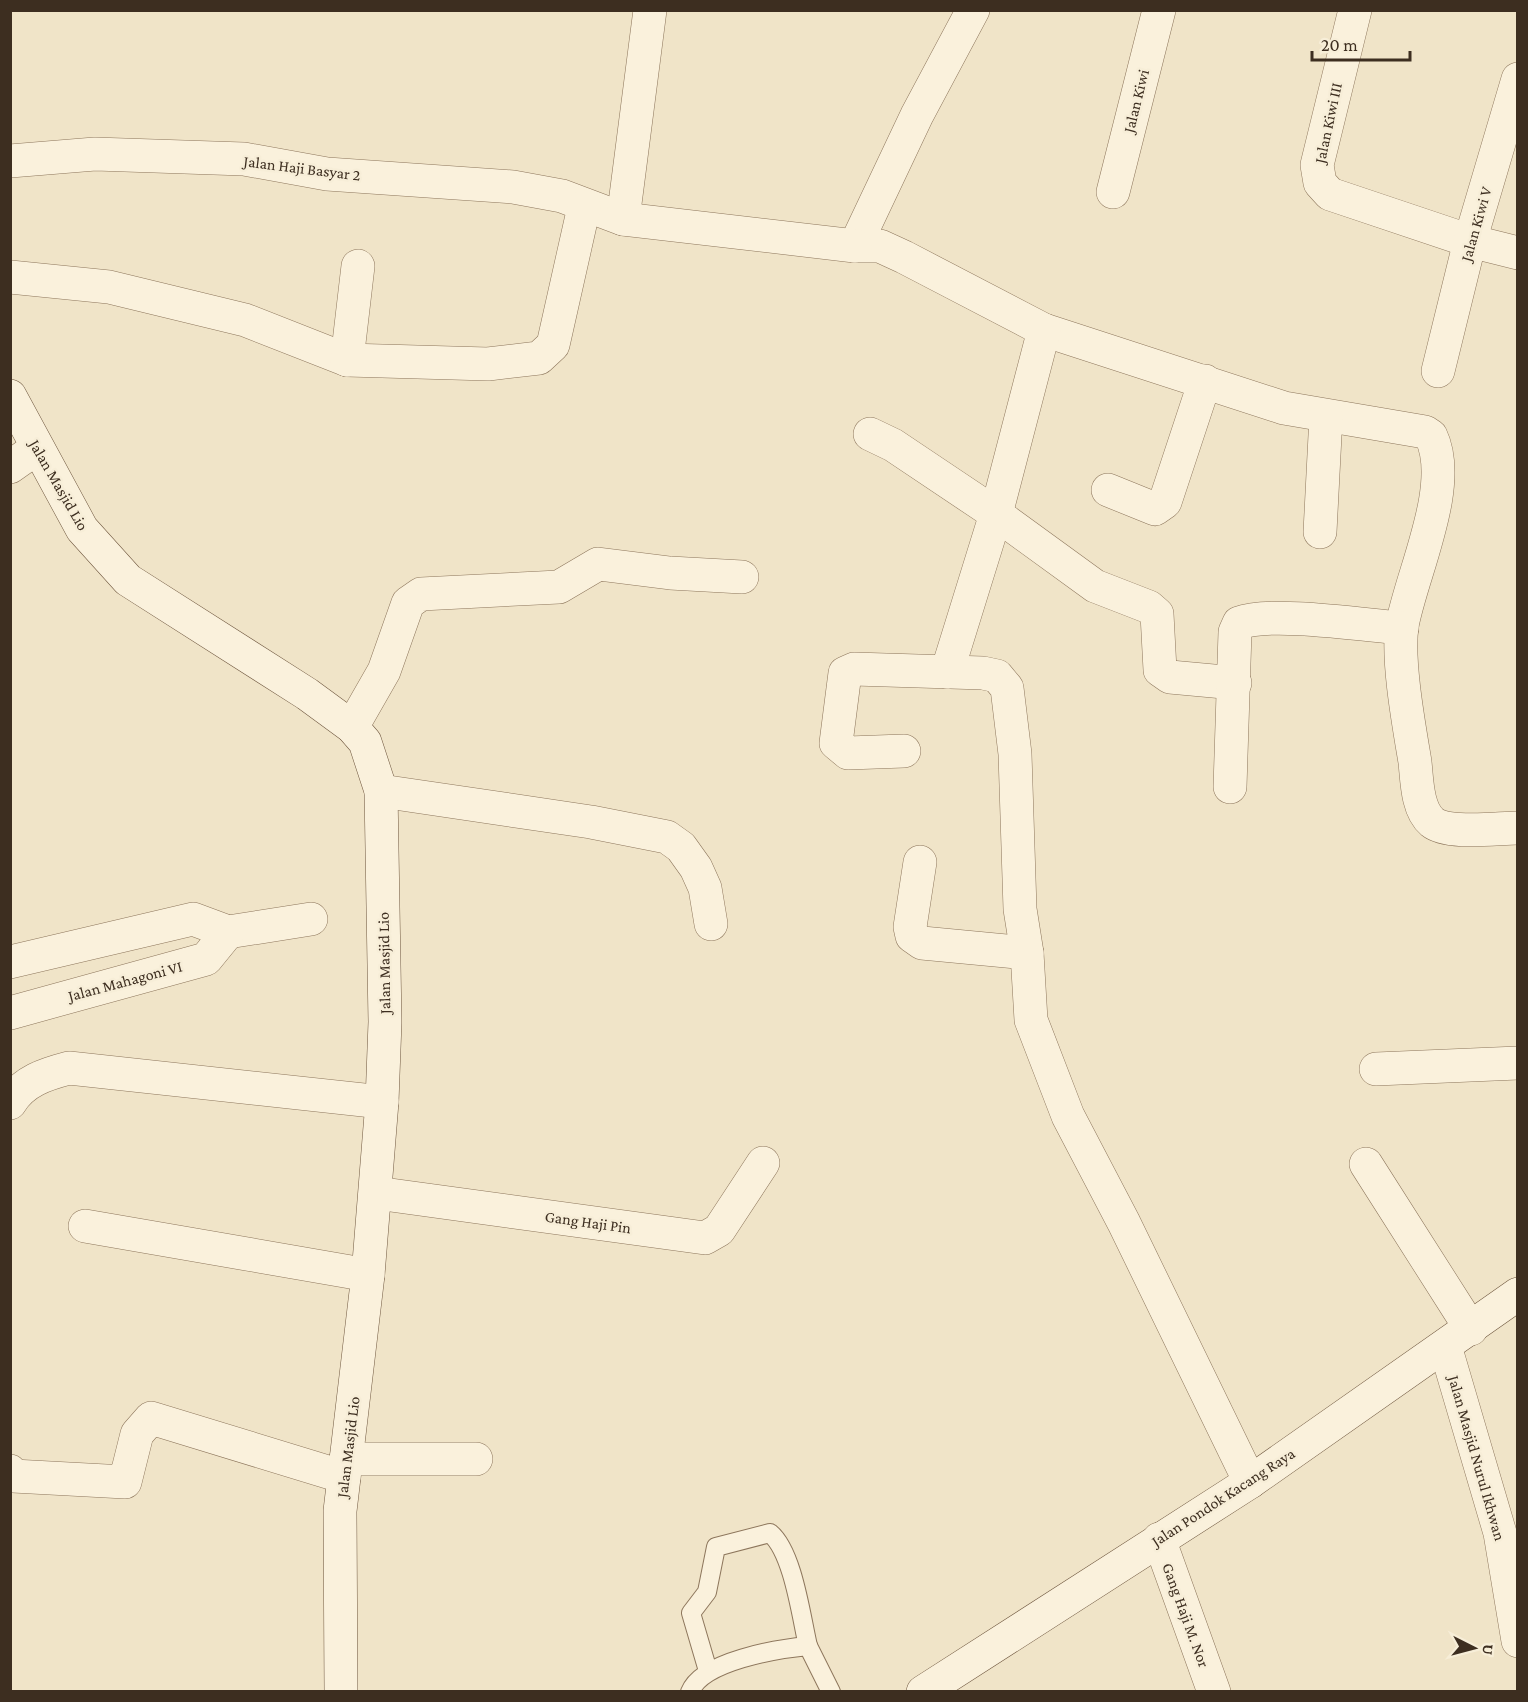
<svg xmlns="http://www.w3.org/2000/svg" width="1528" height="1702" viewBox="0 0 1528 1702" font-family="'Crimson Pro',serif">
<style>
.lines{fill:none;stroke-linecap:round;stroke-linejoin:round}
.lane-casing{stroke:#8d765c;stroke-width:20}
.street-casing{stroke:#8d765c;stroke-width:34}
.secondary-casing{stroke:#6f573f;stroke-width:34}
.lane{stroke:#faf1dc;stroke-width:18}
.street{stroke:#faf1dc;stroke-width:33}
.secondary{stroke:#faf1dc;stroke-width:33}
.labels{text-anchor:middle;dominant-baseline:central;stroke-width:5;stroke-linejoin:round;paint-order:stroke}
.street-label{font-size:16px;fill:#3d2e20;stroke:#f7eed8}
</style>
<rect width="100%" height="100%" fill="#f0e4c8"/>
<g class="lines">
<defs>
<g id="lane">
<path d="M708,1671l-17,-58 16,-21 9,-45 54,-14c23,19 31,83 38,113"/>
<path d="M690,1692c12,-31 87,-43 118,-46l23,46"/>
</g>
<g id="street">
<path d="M973,10l-56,105 -62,131h25l24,11 140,73 240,78 141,24 6,4c24,50 -20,139 -29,190 -5,35 7,100 13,136 2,19 2,47 17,60 16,13 65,6 86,6"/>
<path d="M1355,10l-38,155 3,18 10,11 140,47 48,12"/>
<path d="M10,161l85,-7 149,5 83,15 186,13 49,9 61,23 232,27"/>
<path d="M1113,192l46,-182"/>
<path d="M623,219l27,-209"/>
<path d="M10,277l99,10 136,33 102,40 141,4 51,-6 14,-13 31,-138"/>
<path d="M347,360l11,-94"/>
<path d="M1438,371l32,-130 48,-162"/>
<path d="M870,434l23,11 103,69 99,72 54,21 8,7 3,56 10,7 65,6"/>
<path d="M10,467l27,-19"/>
<path d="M1108,490l47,19 10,-7 40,-121"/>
<path d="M1320,532l6,-116"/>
<path d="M947,672l49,-158 48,-184"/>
<path d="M352,727l32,-56 24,-68 13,-9 138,-7 39,-23 72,9 72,4"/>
<path d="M904,751l-56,2 -12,-10 9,-70 9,-4 129,4 14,3 10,12 8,66 5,155 7,44 4,67 37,96 56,107 126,259"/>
<path d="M1230,787l5,-155 4,-9c32,-12 125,2 163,5"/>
<path d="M381,791l210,31 76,15 14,10 15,21 9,20 6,36"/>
<path d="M920,862l-10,65 2,9 10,7 105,10"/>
<path d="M10,962l183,-43 35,13 83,-13"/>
<path d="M10,1013l196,-54 22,-27"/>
<path d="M1376,1069l142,-6"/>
<path d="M10,1103c13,-22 36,-29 59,-35l313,34"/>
<path d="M1366,1164l105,165"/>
<path d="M376,1193l329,45 14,-8 44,-67"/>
<path d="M85,1226l283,49"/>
<path d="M1445,1346l55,187 18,108"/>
<path d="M346,1459h130"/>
<path d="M10,1471l3,5 112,6 12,-48 14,-16 193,59"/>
<path d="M1159,1539l55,153"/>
</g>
<g id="secondary">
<path d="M10,396l72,133 46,51 179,114 45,33 13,15 16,49 4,231 -3,80 -14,173 -28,236 1,181"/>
<path d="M923,1692l327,-210 268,-188"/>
</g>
</defs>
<!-- lane casing -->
<use href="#lane" class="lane-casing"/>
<!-- street casing -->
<use href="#street" class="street-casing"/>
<!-- secondary casing -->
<use href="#secondary" class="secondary-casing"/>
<!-- lane -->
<use href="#lane" class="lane"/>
<!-- street -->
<use href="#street" class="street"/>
<!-- secondary -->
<use href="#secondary" class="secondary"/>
</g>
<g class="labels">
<!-- street labels -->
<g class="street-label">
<text transform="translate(1136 101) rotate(-76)">Jalan Kiwi</text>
<text transform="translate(1328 123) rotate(-78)">Jalan Kiwi III</text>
<text transform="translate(302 168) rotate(7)">Jalan Haji Basyar 2</text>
<text transform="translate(1476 224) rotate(-74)">Jalan Kiwi V</text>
<text transform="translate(59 485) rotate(60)">Jalan Masjid Lio</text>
<text transform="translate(384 963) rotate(-91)">Jalan Masjid Lio</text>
<text transform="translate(125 981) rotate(-15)">Jalan Mahagoni VI</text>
<text transform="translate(588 1222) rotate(8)">Gang Haji Pin</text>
<text transform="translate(348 1447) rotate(-83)">Jalan Masjid Lio</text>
<text transform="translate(1477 1458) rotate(74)">Jalan Masjid Nurul Ikhwan</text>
<text transform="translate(1223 1497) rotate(-33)">Jalan Pondok Kacang Raya</text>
<text transform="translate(1186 1615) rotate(70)">Gang Haji M. Nor</text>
</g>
</g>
<!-- border -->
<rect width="1528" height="1702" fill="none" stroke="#3d2e20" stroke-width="24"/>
<!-- north arrow -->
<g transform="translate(1474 1648) rotate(96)" stroke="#f7eed8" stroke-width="4.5" paint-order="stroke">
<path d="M0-4.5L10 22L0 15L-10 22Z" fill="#3d2e20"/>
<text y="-9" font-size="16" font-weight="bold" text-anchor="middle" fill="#3d2e20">U</text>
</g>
<!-- scale -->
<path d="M1312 51v9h98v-9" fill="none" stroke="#3d2e20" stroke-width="3"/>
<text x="1321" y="51" font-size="18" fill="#3d2e20" stroke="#f7eed8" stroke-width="4.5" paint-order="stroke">20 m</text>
</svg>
